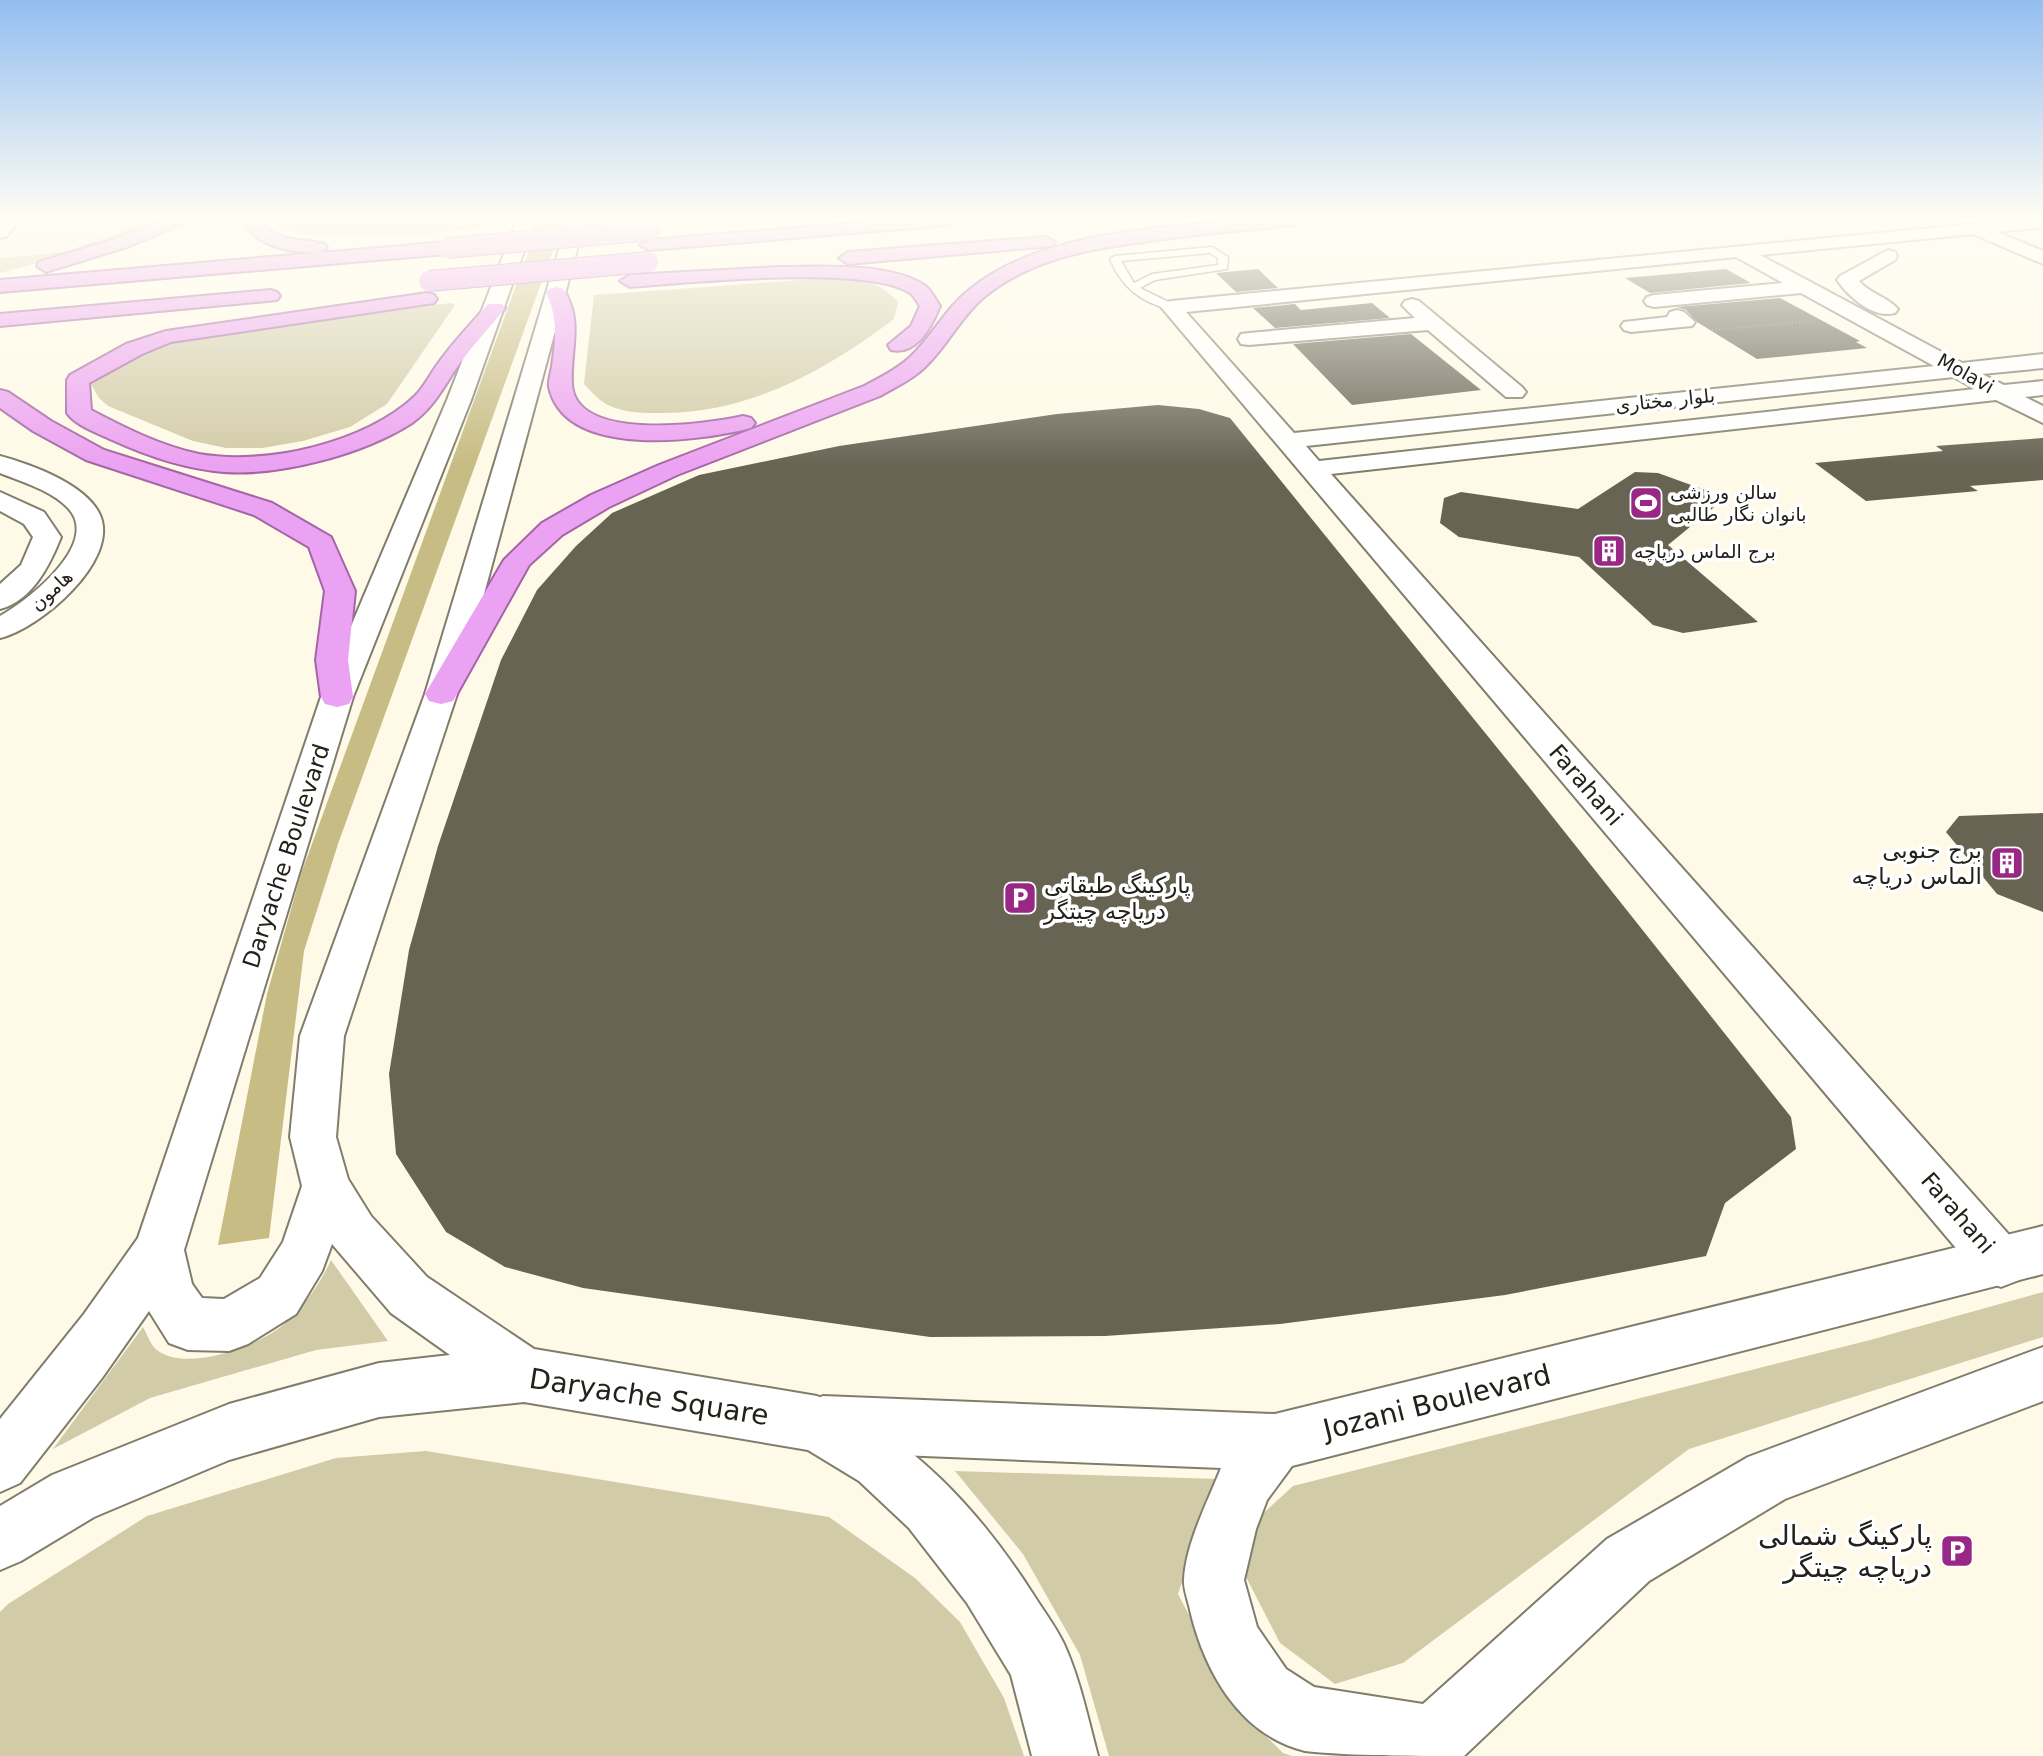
<svg xmlns="http://www.w3.org/2000/svg" width="2043" height="1756" viewBox="0 0 2043 1756" font-family="'DejaVu Sans','Noto Sans Arabic',sans-serif">
<style>
.education{fill:#fbebec}
.green{fill:#d2cba7}
.forest{fill:#c7bc84}
.building{fill:#676454}
.lines{fill:none;stroke-linecap:round;stroke-linejoin:round}
.service-casing{stroke:#807d6c;stroke-width:3}
.minor-casing{stroke:#807d6c;stroke-width:4}
.tertiary-casing{stroke:#807d6c;stroke-width:4}
.secondary-casing{stroke:#807d6c;stroke-width:4}
.trunk-casing{stroke:#a366a4;stroke-width:4}
.path{stroke:#868377;stroke-width:2.5;stroke-dasharray:1 2.5;stroke-linecap:butt}
.service{fill:#fff;fill-rule:evenodd}
.minor{fill:#fff;fill-rule:evenodd}
.tertiary{fill:#fff;fill-rule:evenodd}
.secondary{fill:#fff;fill-rule:evenodd}
.trunk{fill:#eca2f2;fill-rule:evenodd}
.trunk-bridge-casing{stroke:#a366a4;stroke-width:22;stroke-linecap:butt}
.trunk-bridge{stroke:#eca2f2;stroke-width:20}
.labels{text-anchor:middle;dominant-baseline:central;stroke-width:7;stroke-linejoin:round;paint-order:stroke}
.far-street-label{font-size:19px;fill:#22211a;stroke:#fff}
.far-poi-label{font-size:19px;fill:#22211a;stroke:#fff;text-anchor:start}
.street-label{font-size:23px;fill:#22211a;stroke:#fff}
.poi-label{font-size:23px;fill:#22211a;stroke:#fff;text-anchor:end}
.near-street-label{font-size:28px;fill:#22211a;stroke:#fff}
.near-poi-label{font-size:28px;fill:#22211a;stroke:#fff;text-anchor:end}
</style>
<rect width="100%" height="100%" fill="#fefae7"/>
<!-- education -->
<path class="education" d="M23,220h125l-86,31 -57,4 1,-4 -5,-3z"/>
<!-- green -->
<g class="green">
<path d="M152,220h10l-68,28 -94,25v-15l64,-6z"/>
<path d="M273,220h227c-22,16 -180,21 -209,11 -7,-2 -14,-7 -18,-11z"/>
<path d="M842,277c25,4 39,6 56,25l-4,17c-66,50 -142,93 -228,94 -20,0 -39,1 -58,-8 -9,-4 -17,-14 -24,-21l10,-89z"/>
<path d="M452,303l3,2 -68,99 -37,23 -47,14 -41,7h-36l-33,-7 -85,-35 -9,-8 -8,-14 14,-15 61,-28 193,-28z"/>
<path d="M331,1260l57,81 -72,9 -166,48 -97,51 90,-122c4,7 8,19 14,23 29,23 101,-4 126,-25 21,-18 37,-41 48,-65z"/>
<path d="M2043,1292v45l-354,112 -286,214 -68,21 -55,-41 -34,-66 2,-50 45,-41 577,-146z"/>
<path d="M426,1451l403,66 86,61 45,44 44,76 20,58h-1024v-144l8,-8 139,-88 189,-58z"/>
<path d="M955,1471l263,8 -40,115 59,113 46,46 9,3h-183l-29,-101 -57,-101z"/>
</g>
<!-- forest -->
<path class="forest" d="M540,220h24l-226,624 -34,107 -35,287 -51,7 49,-251 34,-120z"/>
<!-- building -->
<g class="building">
<path d="M1258,269l20,19 -42,4 -20,-19z"/>
<path d="M1726,269l25,14 -101,10 -25,-15z"/>
<path d="M1780,298l80,43 -4,1 11,6 -110,11 -60,-37 -11,-12 -9,-3z"/>
<path d="M1372,303l18,15 -115,10 -22,-20 42,-4 6,6z"/>
<path d="M1411,334l70,56 -129,15 -59,-61z"/>
<path d="M1158,405l41,4 31,9 299,369 262,330 5,32 -71,54 -19,53 -201,39 -225,29 -175,12 -175,1 -347,-49 -78,-21 -59,-35 -50,-78 -7,-80 20,-124 29,-104 63,-186 36,-70 39,-44 36,-33 87,-38 140,-29 218,-32z"/>
<path d="M2043,438v42l-73,6 8,5 -112,10 -51,-38 128,-12 -7,-5z"/>
<path d="M1635,472l23,1 47,17 13,14 -50,41 90,77 -75,11 -30,-8 -74,-68 -120,-20 -19,-14 4,-25 17,-6 117,17z"/>
<path d="M2043,813v99l-46,-18 -51,-62 13,-16z"/>
</g>
<g class="lines">
<defs>
<path id="service" d="M1212,247l16,10 -1,12 -72,11 -15,8 35,17 2,2 -6,3c-30,-8 -49,-22 -61,-51l5,-3zM1210,253l8,5v7l-66,9 -18,9 -13,-22z"/>
<g id="minor">
<path d="M1,220h18l-13,17 -6,1z"/>
<path d="M2014,220h29v7l-46,5 46,19v13l-70,-30 -213,21 202,108 81,-9v14l-61,6 22,11 39,-4v14l-18,2 18,9v17l-47,-23 -665,74 688,772 7,17 -7,17 -18,7 -18,-7 -822,-973 3,-4 7,-2zM1736,257l47,26 -129,12 -7,2 -3,4 3,4 7,2 147,-14 133,73 -640,67 -108,-121zM1954,377l21,12 -656,72 -13,-15z"/>
<path d="M1888,250l7,2 2,4 -2,4 -36,21c11,13 29,16 39,28l-3,4c-22,6 -46,-16 -58,-33l3,-4z"/>
<path d="M1412,299l7,2 103,86 4,5 -4,5h-16l-78,-67 -179,15 -8,-1 -3,-5 3,-5 8,-1 166,-15 -13,-13 3,-4z"/>
<path d="M1677,310l7,2 11,10 -3,4 -61,6 -7,-2 -3,-4 3,-4 43,-5 3,-5z"/>
</g>
<g id="tertiary">
<path d="M0,456c30,8 86,28 100,59 20,46 -61,114 -100,123v-22c26,-14 102,-72 68,-108 -17,-18 -46,-26 -68,-35z"/>
<path d="M0,492l44,20 17,25c-11,28 -29,64 -61,72v-25l21,-19 12,-28 -9,-13 -24,-13z"/>
<path d="M2043,1226v48l-751,192 -25,34 -11,29 -12,51 13,47 29,42 28,18 109,17 184,-165 141,-82 295,-110v54l-258,98 -136,82 -185,175c-50,0 -111,0 -159,-5 -66,-16 -101,-81 -115,-141 -2,-10 -7,-22 -6,-31 2,-36 24,-78 37,-111l-398,-16 -20,-8 -8,-20 8,-20 20,-8 452,18z"/>
</g>
<path id="secondary" d="M517,220h18l-64,180 -118,297 -169,553 8,34 10,14 22,1 36,-21 23,-36 19,-56 -12,-49 10,-101 125,-342 143,-474h17l-128,474 -113,342 -8,101 12,42 23,37 56,61 107,72 283,47c94,39 162,114 216,198 10,16 23,33 31,50 16,35 24,75 34,112h-66l-21,-81 -44,-72 -58,-75 -50,-47 -51,-31 -284,-48 -145,15 -150,43 -135,57 -73,44 -21,9v-64l52,-31 177,-71 150,-41 71,-8 -59,-42 -59,-69 -10,27 -26,43 -48,30 -19,7 -41,-1 -19,-7 -20,-32 -47,67 -82,105 -20,9v-73l84,-105 54,-76 183,-541 126,-297z"/>
<g id="trunk">
<path d="M162,220h23l-3,4 -55,23 -81,25 -9,-6 2,-4 76,-23z"/>
<path d="M244,220h16c14,23 42,18 65,24l2,4 -8,5 128,-11 9,6 -9,6 -447,38v-12l317,-27c-28,-1 -62,-6 -73,-33z"/>
<path d="M892,220h67l-9,5 -301,25 -9,-5 9,-5z"/>
<path d="M1243,220h61l-9,5c-41,4 -81,8 -122,13 -67,9 -136,15 -190,60 -23,20 -36,48 -58,69 -13,13 -30,20 -45,29l-203,79 -68,32 -47,28 -33,30 -76,136 -12,3 -12,-3 -4,-7 79,-134 38,-37 49,-28 68,-30 205,-79c15,-8 32,-16 45,-28 22,-20 36,-49 60,-68 71,-58 186,-62 274,-70z"/>
<path d="M1046,237l9,5 -3,4 -204,18 -9,-6 9,-6z"/>
<path d="M779,267c41,0 109,-5 145,18 7,4 11,14 16,21 -8,20 -23,50 -49,44l-3,-5 23,-19 9,-20c-3,-4 -6,-10 -10,-13 -43,-29 -224,-10 -280,-6l-10,-6 10,-6z"/>
<path d="M556,287l7,2c21,31 7,61 9,95 3,59 135,40 171,32l8,2 4,5 -4,5c-50,13 -186,32 -202,-41 -1,-6 2,-14 3,-21 4,-25 6,-50 -6,-73l3,-4z"/>
<path d="M270,290l7,2 3,4 -3,4 -277,26v-12z"/>
<path d="M427,293l7,2 3,4 -3,4 -263,39 -29,12 -53,29 2,27c34,18 70,36 108,44 66,12 167,-11 216,-58 10,-10 16,-24 25,-35 14,-20 32,-38 48,-57h14l3,4 -3,4c-16,19 -33,38 -47,58 -13,20 -23,39 -43,53 -48,31 -131,53 -188,49 -39,-3 -77,-16 -112,-32 -14,-7 -36,-14 -45,-27v-33l3,-5 56,-31 40,-13z"/>
<path d="M0,390l8,2 43,29 53,29 168,53 59,34 24,54 -7,69 5,37 -4,7 -12,3 -12,-3 -4,-7 -5,-37 9,-69 -16,-44 -55,-32 -168,-55 -53,-29 -33,-23z"/>
</g>
</defs>
<!-- service casing -->
<use href="#service" class="service-casing"/>
<!-- minor casing -->
<use href="#minor" class="minor-casing"/>
<!-- tertiary casing -->
<use href="#tertiary" class="tertiary-casing"/>
<!-- secondary casing -->
<use href="#secondary" class="secondary-casing"/>
<!-- trunk casing -->
<use href="#trunk" class="trunk-casing"/>
<!-- path -->
<path class="path" d="M1712,330l102,-9"/>
<!-- service -->
<use href="#service" class="service"/>
<!-- minor -->
<use href="#minor" class="minor"/>
<!-- tertiary -->
<use href="#tertiary" class="tertiary"/>
<!-- secondary -->
<use href="#secondary" class="secondary"/>
<!-- trunk -->
<use href="#trunk" class="trunk"/>
<defs>
<g id="trunk-bridge">
<path d="M447,248l204,-18"/>
<path d="M429,281l219,-19"/>
</g>
</defs>
<!-- trunk-bridge casing -->
<use href="#trunk-bridge" class="trunk-bridge-casing"/>
<!-- trunk-bridge -->
<use href="#trunk-bridge" class="trunk-bridge"/>
</g>
<!-- sky -->
<linearGradient id="sky" x2="0" y2="1"><stop stop-color="#93bef1"/><stop offset="0.47" stop-color="#fffdf4"/><stop offset="1" stop-color="#fffdf4" stop-opacity="0"/></linearGradient>
<rect width="2043" height="465" fill="url(#sky)"/>
<!-- icons -->
<defs>
<symbol id="stadium-square" viewBox="-11 -11 22 22"><rect x="-9" y="-9" width="18" height="18" rx="4" fill="#982785" stroke="#fff"/><path d="M0-5a6.5 5 0 1 0 0 10a6.5 5 0 1 0 0-10ZM-3.5-1.8h7v3.6h-7Z" fill="#fff"/></symbol>
<symbol id="building-square" viewBox="-11 -11 22 22"><rect x="-9" y="-9" width="18" height="18" rx="4" fill="#982785" stroke="#fff"/><path d="M-4-6H4V6H1V3H-1V6H-4ZM-2.5-4.3h1.7v1.8h-1.7ZM.8-4.3h1.7v1.8H.8ZM-2.5-1h1.7V.8h-1.7ZM.8-1h1.7V.8H.8Z" fill="#fff"/></symbol>
<symbol id="parking-square" viewBox="-11 -11 22 22"><rect x="-9" y="-9" width="18" height="18" rx="4" fill="#982785" stroke="#fff"/><path d="M-3.5-5.5H1a3.5 3.5 0 0 1 0 7H-1V5.5H-3.5ZM-1-3.4V-.6H.8a1.4 1.4 0 0 0 0-2.8Z" fill="#fff"/></symbol>
</defs>
<g fill-rule="evenodd">
<use href="#stadium-square" x="1627" y="484" width="38" height="38"/>
<use href="#building-square" x="1590" y="532" width="38" height="38"/>
<use href="#building-square" x="1988" y="844" width="38" height="38"/>
<use href="#parking-square" x="1001" y="879" width="38" height="38"/>
<use href="#parking-square" x="1938" y="1532" width="38" height="38"/>
</g>
<g class="labels">
<!-- far-street labels -->
<g class="far-street-label">
<text transform="translate(1966 373) rotate(29)">Molavi</text>
<text transform="translate(1665 400) rotate(-6)">بلوار مختاری</text>
<text transform="translate(51 590) rotate(-43)">هامون</text>
</g>
<!-- far-poi labels -->
<g class="far-poi-label">
<text x="1670" y="492">سالن ورزشی<tspan x="1670" dy="22">بانوان نگار طالبی</tspan></text>
<text x="1634" y="551">برج الماس دریاچه</text>
</g>
<!-- street labels -->
<g class="street-label">
<text transform="translate(1586 785) rotate(49)">Farahani</text>
<text transform="translate(286 856) rotate(-72)">Daryache Boulevard</text>
<text transform="translate(1958 1213) rotate(49)">Farahani</text>
</g>
<!-- poi labels -->
<g class="poi-label">
<text x="1982" y="850">برج جنوبی<tspan x="1982" dy="26">الماس دریاچه</tspan></text>
<text x="1044" y="885" text-anchor="start">پارکینگ طبقاتی<tspan x="1044" dy="26">دریاچه چیتگر</tspan></text>
</g>
<!-- near-street labels -->
<g class="near-street-label">
<text transform="translate(649 1397) rotate(9)">Daryache Square</text>
<text transform="translate(1437 1402) rotate(-14)">Jozani Boulevard</text>
</g>
<!-- near-poi labels -->
<g class="near-poi-label">
<text x="1932" y="1535">پارکینگ شمالی<tspan x="1932" dy="32">دریاچه چیتگر</tspan></text>
</g>
</g>
</svg>
